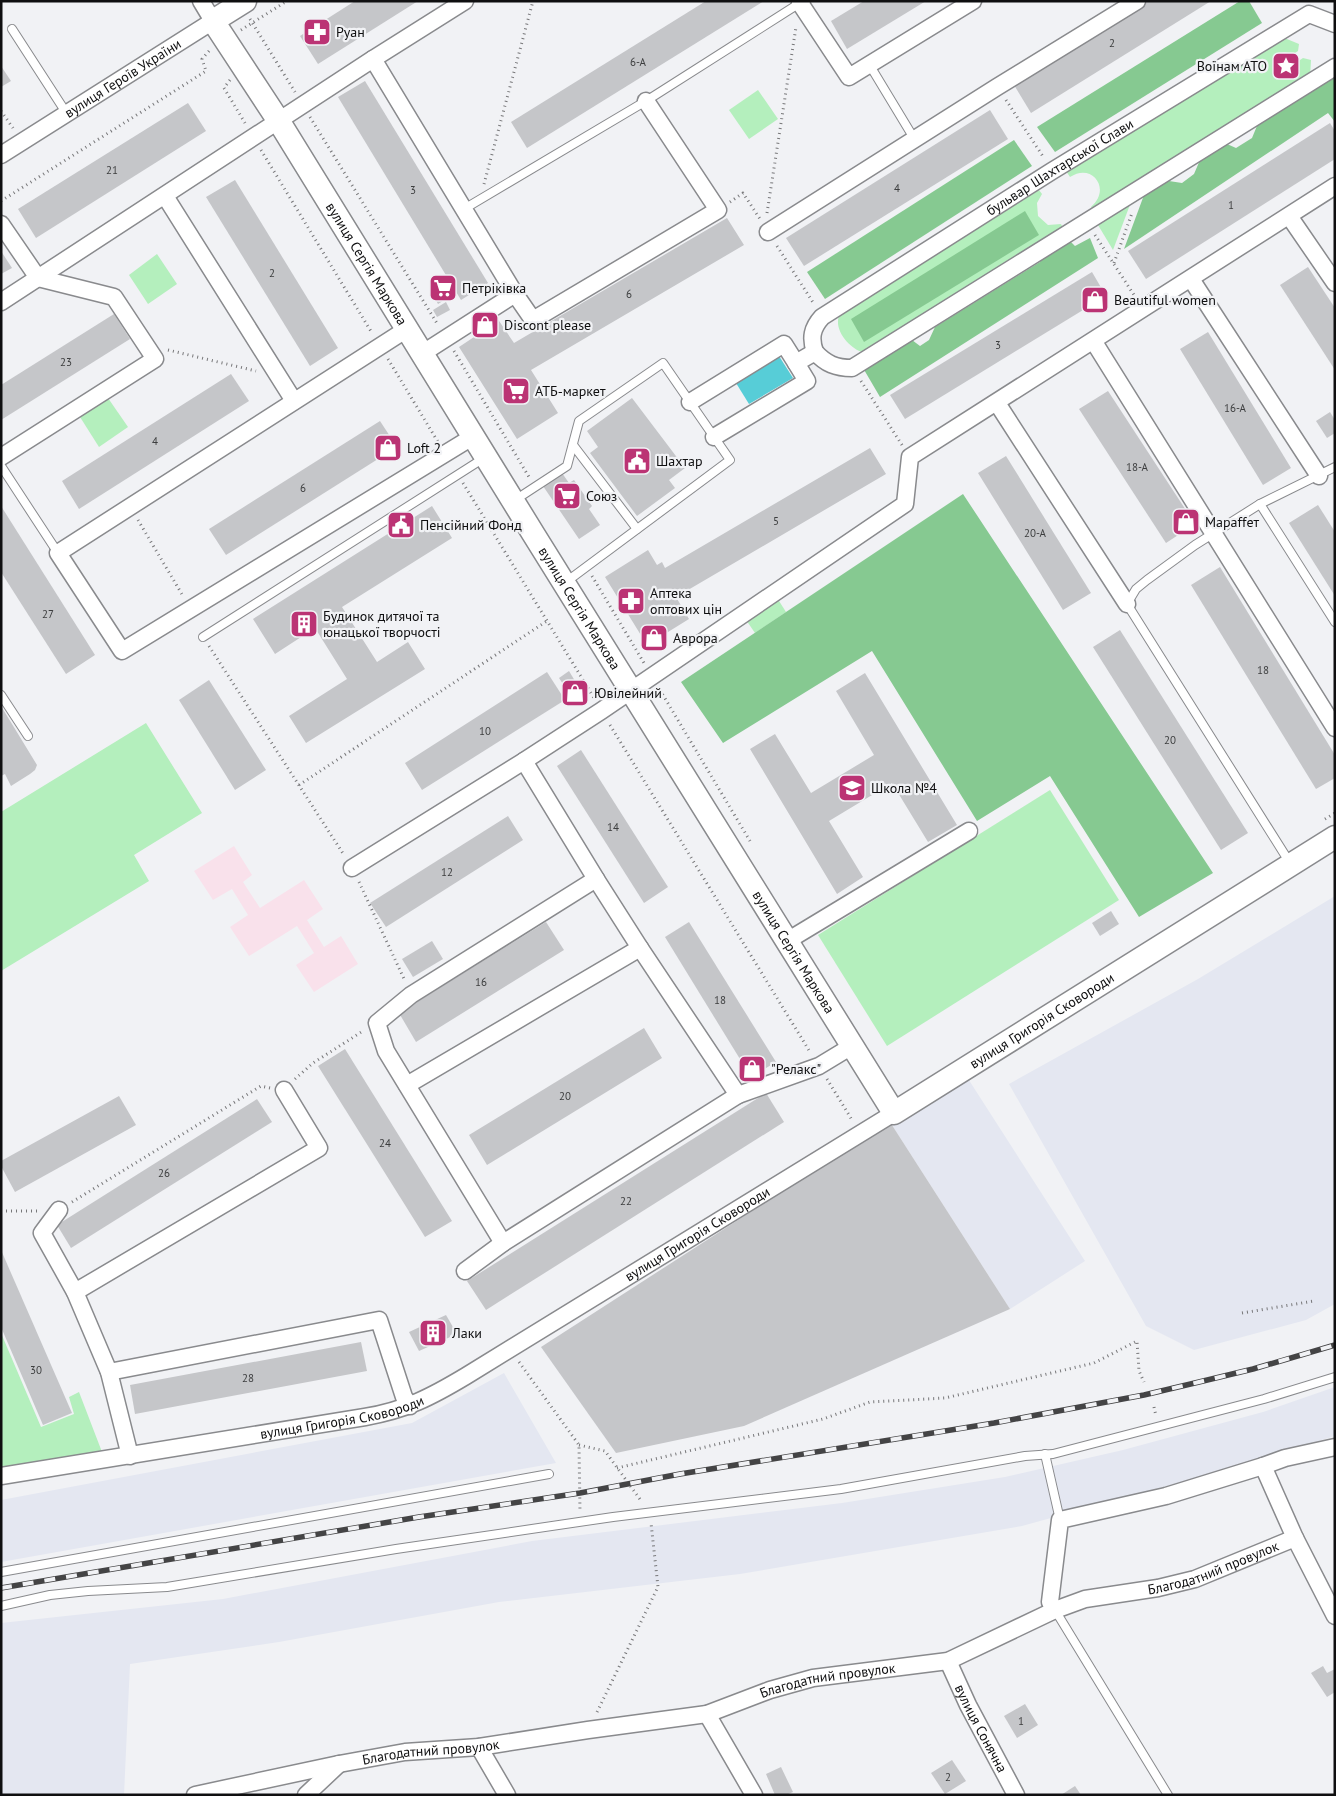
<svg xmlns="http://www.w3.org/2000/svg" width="1336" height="1796" viewBox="0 0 1336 1796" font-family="'PT Sans',sans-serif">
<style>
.built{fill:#e4e7f1}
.education{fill:#f9e1eb}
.green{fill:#b4efbd}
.forest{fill:#86c991}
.water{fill:#57cdd7}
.building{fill:#c5c6c9}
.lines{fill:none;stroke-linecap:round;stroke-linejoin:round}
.lane-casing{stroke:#898a8d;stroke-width:10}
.street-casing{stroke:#898a8d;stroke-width:19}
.secondary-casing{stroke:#898a8d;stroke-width:25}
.path{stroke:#777779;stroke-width:3;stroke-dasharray:1 4;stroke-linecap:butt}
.lane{stroke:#fff;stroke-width:8}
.street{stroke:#fff;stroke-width:16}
.secondary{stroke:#fff;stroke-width:22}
.rail-casing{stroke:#444445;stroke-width:5.5}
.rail{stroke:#f1f2f5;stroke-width:4;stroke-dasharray:11;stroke-linecap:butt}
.labels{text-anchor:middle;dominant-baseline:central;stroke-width:4.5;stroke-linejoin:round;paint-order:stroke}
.number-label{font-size:11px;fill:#3c3d3e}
.poi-label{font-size:14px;fill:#0f0f10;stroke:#f1f2f5;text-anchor:start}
.street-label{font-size:14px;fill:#0f0f10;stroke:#f1f2f5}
</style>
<rect width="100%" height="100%" fill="#f1f2f5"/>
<!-- built -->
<g class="built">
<path d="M1335,896v408l-29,16 -112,30 -48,-24 -137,-242 189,-105z"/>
<path d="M965,1074l120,187 -75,48 -120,-187z"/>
<path d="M504,1373l52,90 -555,99v-62l411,-77z"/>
<path d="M1335,1387v49l-147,44 -166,46 -282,48 -241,28 -220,40 -149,22 -6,131h-123v-172l222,-24 309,-58 310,-38 163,-26 118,-27 140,-38z"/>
</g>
<!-- education -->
<path class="education" d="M234,846l18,29 -9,7 17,26 44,-28 19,29 -16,11 17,27 17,-11 17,28 -44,28 -18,-27 18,-12 -17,-27 -48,30 -19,-29 18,-12 -16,-26 -19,11 -19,-29z"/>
<!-- green -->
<g class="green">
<path d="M1282,37l17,7 -1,7 -6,4c-8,-5 -15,-2 -18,6l2,11c10,7 20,2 21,-10l6,-4 8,2 -1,18 -215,134 -4,-5c21,-18 1,-45 -21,-30l-4,-6z"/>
<path d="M758,90l20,29 -29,20 -20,-29z"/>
<path d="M1039,190l3,4 -5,9 1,13 10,9 13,-1 3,6 -201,122c-11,-2 -26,-18 -25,-31 0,-5 3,-7 6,-11z"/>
<path d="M1131,202l-18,48 -15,-25z"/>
<path d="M157,254l20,30 -29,20 -19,-29z"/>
<path d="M108,398l20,29 -29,20 -19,-30z"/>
<path d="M774,593l12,19 -31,21 -13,-19z"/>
<path d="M146,723l56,90 -68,42 15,26 -148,90v-159z"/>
<path d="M1050,790l69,110 -232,146 -69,-111z"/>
<path d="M1,1333l40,94 33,-13 -5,-17 10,-5 23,60 -101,15z"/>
</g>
<!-- forest -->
<g class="forest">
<path d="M1240,1h9l13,22 -207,129 -18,-25z"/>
<path d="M1335,76v46l-7,-9 -204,136 20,-54 25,-14 13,2 12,-9 6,-14 27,-16 9,4 16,-10 7,-17z"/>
<path d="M1014,140l18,26 -207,133 -18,-27z"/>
<path d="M1025,211l14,24 -175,107 -13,-23z"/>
<path d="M1090,238l8,20 -218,139 -17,-29 49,-28 8,6 9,-6 6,-13 105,-65 3,-7 26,-15 6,6z"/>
<path d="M963,494l250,379 -74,44 -89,-141 -73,45 -105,-170 -149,92 -42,-61z"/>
</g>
<!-- water -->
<path class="water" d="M779,356l14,22 -44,26 -13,-21z"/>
<!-- building -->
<g class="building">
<path d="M355,1h63l-100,63 -18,-28z"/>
<path d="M706,1h58l-237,147 -16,-26z"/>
<path d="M864,1h62l-79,48 -16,-28z"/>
<path d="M1149,1h62l-180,112 -17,-28z"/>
<path d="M1,66l10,15 -10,6z"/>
<path d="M365,81l123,202 -27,17 -123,-203z"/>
<path d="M188,103l18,28 -170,107 -18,-29z"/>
<path d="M990,110l18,29 -204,127 -18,-28z"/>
<path d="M1330,123l5,8v28l-189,120 -18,-28z"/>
<path d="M235,180l103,168 -28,18 -104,-169z"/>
<path d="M727,218l17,27 -213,125 27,43 -41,26 -58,-92 21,-14 -4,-7 19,-11 19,28z"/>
<path d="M1,251l11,17 -11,6z"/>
<path d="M1308,267l27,41v62l-55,-85z"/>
<path d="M1092,272l14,24 -201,123 -15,-24z"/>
<path d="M444,278l10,16 -16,10 -5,-9 5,-4 -5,-6z"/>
<path d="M446,302l4,8 -13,7 -4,-7z"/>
<path d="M114,314l16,25 -129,81v-35z"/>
<path d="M1208,332l83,136 -28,17 -83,-136z"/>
<path d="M231,374l18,27 -170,108 -17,-28z"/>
<path d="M1108,391l87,133 -29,19 -87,-134z"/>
<path d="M632,398l53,70 -16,12 6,8 -38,28 -47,-63 8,-6 -11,-16z"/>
<path d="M1330,412l5,8v13l-8,5 -11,-17z"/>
<path d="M380,421l17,26 -171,108 -17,-26z"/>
<path d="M870,448l16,26 -210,123 13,22 -42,26 -42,-68 43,-27 9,15 5,-3 3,6z"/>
<path d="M1006,456l85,137 -28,17 -85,-137z"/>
<path d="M562,473l7,10 5,-3 18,26 -3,3 11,16 -21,14 -36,-53z"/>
<path d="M1318,505l17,27v64l-46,-73z"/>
<path d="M1,506l94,149 -29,19 -65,-102z"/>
<path d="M432,506l20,32 -110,69 35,55 31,-20 17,27 -119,74 -17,-27 58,-37 -32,-51 -40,26 -22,-35z"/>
<path d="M1220,567l115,188v23l-19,11 -125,-204z"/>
<path d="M1120,630l128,203 -27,17 -128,-203z"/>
<path d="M569,671l6,10 -10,6 -6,-9z"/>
<path d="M547,672l18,28 -143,90 -17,-27z"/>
<path d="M865,673l92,152 -29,17 -36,-59 -63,38 34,56 -26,17 -87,-145 25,-15 36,59 63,-38 -38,-64z"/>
<path d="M209,680l57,90 -31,20 -56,-90z"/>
<path d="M576,683l8,13 -3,2 3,3 -8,5 -10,-17z"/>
<path d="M1,706l36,59 -2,5 -5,4 -19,12 -6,-12 -4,2z"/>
<path d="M581,750l87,137 -24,16 -87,-137z"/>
<path d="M508,816l15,24 -137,87 -16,-24z"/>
<path d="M1111,911l8,13 -19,12 -8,-13z"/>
<path d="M546,922l18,28 -148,92 -17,-29z"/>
<path d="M689,922l87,140 -25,15 -86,-140z"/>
<path d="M432,941l11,18 -30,18 -11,-18z"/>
<path d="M644,1028l18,30 -175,107 -18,-30z"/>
<path d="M345,1049l107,172 -27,16 -107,-171z"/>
<path d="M766,1093l18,29 -298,188 -19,-29z"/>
<path d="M119,1096l17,29 -121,67 -14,-26v-5z"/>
<path d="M257,1099l15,23 -201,126 -14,-23z"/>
<path d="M890,1122l120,187 -266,117 -128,27 -75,-106z"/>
<path d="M1,1250l71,163 -29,12 -42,-98z"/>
<path d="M446,1315l11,19 -38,17 -10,-19z"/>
<path d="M361,1342l6,29 -232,43 -5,-29z"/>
<path d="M1323,1666l4,7 8,-4v23l-8,5 -16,-24z"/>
<path d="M1025,1704l13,21 -21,13 -13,-22z"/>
<path d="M952,1760l14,21 -21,13 -14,-21z"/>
<path d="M781,1767l12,25 -7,3h-11l-9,-21z"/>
<path d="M1075,1786l6,9h-20z"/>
</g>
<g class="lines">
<defs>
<g id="lane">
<path d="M12,29l55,85"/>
<path d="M869,64l46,76"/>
<path d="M464,209l182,-108 154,-98"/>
<path d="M573,445l64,84"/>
<path d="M1,466l57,87"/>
<path d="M515,500l52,-34 12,-45 84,-58 67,97 -164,122"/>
<path d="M1260,504l75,118"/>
<path d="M203,637l281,-179"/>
<path d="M1,695l27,41"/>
<path d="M1290,863l-163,-259 9,-15 11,-9 48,-35 65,-41 75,-37"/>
<path d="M1045,1454l15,66"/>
<path d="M1,1572l548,-98"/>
<path d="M1,1606l49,-11 38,-4 79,-4 229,-38 217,-32 228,-28 184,-33 28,-2 211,-55 71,-22"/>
<path d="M1055,1610l113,185"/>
</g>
<g id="street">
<path d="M802,1l-2,2 49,74 124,-76"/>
<path d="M373,59l92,-58"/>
<path id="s1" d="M1,155l212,-134 -12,-20"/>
<path d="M165,196l129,205"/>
<path d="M1289,216l46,67"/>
<path d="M1,224l37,54 76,19 41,62 -154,98"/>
<path d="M768,232l229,-145 140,-86"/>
<path d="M1191,279l128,197"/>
<path d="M515,294l18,26 185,-110 -72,-109"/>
<path d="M1,302l372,-243 142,235 -92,59"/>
<path d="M407,329l-349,224 64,98 352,-215"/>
<path d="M1094,342l241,386"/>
<path id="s2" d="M815,352c-5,-14 -3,-24 7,-35l230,-146 257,-157 26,10"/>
<path d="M690,402l94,-58 12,19"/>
<path d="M997,403l130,201"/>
<path d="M714,437l93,-56 -11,-18 19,-11c11,12 21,16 37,16l483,-301"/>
<path d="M352,868l172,-107"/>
<path d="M596,879l44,69 98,147"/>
<path d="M787,941l182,-110"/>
<path d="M407,1085l233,-137"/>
<path d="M59,1210l-17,23 33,59 34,80 21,84"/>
<path d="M503,1243l-117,-192 -9,-28 34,-28 185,-116 -72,-118 77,-50 304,-207 5,-47 425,-271"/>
<path d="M465,1271l38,-28 235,-148 81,-29 33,-20"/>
<path d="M75,1292l244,-144 -35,-58"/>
<path d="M109,1372l270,-52 25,77 6,9"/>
<path id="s3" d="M1,1476l364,-59c41,-7 66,-20 101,-41l428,-263"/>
<path d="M1295,1538l40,78"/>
<path d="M1055,1610l-5,-8 10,-82 106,-24 97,-30"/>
<path id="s4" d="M948,1661l20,44 48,90"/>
<path d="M707,1714l47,81"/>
<path d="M479,1747l28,48"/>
<path id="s5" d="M195,1795l144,-31 66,-12 74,-5 109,-17 119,-16 63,-24 43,-12 135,-17 107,-51 30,-11 73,-11 37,-9 100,-41 -32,-72 22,-8 50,-11"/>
<path d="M306,1795l33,-31"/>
</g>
<g id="secondary">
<path id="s6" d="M245,1l-32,20 65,99 256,415 360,578 441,-276"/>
</g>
</defs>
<!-- lane casing -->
<use href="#lane" class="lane-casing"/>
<!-- street casing -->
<use href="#street" class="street-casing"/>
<!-- secondary casing -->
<use href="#secondary" class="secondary-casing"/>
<!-- path -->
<g class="path">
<path d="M250,19l45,73"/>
<path d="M241,30l46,-29"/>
<path d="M230,80l-6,8 21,35"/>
<path d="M1006,100l38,58"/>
<path d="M1,111l12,17"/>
<path d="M310,117l128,208"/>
<path d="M261,150l111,183"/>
<path d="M484,184l49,-183"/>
<path d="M1,201l205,-130 -4,-12 8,-9"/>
<path d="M730,202l13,-9 17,26"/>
<path d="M767,213l29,-186"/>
<path d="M1095,235l39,60"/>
<path d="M777,246l37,58"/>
<path d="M1114,263l18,-50"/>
<path d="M168,350l88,21"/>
<path d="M454,351l75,126"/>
<path d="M388,359l50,83"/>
<path d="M861,381l41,64"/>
<path d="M463,483l131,215"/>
<path d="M138,520l45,76"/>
<path d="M592,576l52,87"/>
<path d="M209,646l135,209"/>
<path d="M660,690l90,151"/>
<path d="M610,725l200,327"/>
<path d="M299,785l248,-164"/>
<path d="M1325,819l10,-6"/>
<path d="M359,882l46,99"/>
<path d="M295,1079l18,-16 50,-32"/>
<path d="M827,1079l25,41"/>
<path d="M72,1202l189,-116 9,2"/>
<path d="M1,1211h37"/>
<path d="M1242,1313l72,-12"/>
<path d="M519,1362l60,83 1,67"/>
<path d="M1154,1407l2,9"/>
<path d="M579,1445l26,6 37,51"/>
<path d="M617,1468l206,-49 47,-17 75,-4 149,-35 43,-22 2,30 5,11"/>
<path d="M597,1712l61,-125 -7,-64"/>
</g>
<!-- lane -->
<use href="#lane" class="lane"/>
<!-- street -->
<use href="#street" class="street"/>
<!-- secondary -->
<use href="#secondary" class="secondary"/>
<defs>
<path id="rail" d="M1,1588l418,-71 161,-24 100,-19 314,-51 150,-28 55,-13 54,-13 82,-24"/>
</defs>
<!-- rail casing -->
<use href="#rail" class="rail-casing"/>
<!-- rail -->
<use href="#rail" class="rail"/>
</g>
<!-- icons -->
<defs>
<symbol id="pharmacy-square" viewBox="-11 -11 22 22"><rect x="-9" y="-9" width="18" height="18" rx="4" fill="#bb3374" stroke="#f1f2f5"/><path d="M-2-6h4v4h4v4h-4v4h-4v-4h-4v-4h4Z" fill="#fff"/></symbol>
<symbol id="sight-square" viewBox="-11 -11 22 22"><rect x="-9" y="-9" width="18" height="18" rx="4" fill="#bb3374" stroke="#f1f2f5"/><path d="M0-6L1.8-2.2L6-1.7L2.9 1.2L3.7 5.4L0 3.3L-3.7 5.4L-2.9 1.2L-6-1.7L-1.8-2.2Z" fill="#fff"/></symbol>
<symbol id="supermarket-square" viewBox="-11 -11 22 22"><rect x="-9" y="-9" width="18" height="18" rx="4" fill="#bb3374" stroke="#f1f2f5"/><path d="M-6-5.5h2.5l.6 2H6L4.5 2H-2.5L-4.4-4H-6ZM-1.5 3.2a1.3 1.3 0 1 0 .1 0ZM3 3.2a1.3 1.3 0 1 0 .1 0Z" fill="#fff"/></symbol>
<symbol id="shop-square" viewBox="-11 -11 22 22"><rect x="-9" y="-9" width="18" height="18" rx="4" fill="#bb3374" stroke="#f1f2f5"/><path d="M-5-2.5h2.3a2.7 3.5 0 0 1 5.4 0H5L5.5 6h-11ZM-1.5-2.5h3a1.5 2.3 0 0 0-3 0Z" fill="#fff"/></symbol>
<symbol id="civic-square" viewBox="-11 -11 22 22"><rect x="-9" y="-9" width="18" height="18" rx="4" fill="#bb3374" stroke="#f1f2f5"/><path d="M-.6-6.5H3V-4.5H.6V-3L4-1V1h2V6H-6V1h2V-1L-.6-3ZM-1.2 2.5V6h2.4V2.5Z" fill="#fff"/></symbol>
<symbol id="building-square" viewBox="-11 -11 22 22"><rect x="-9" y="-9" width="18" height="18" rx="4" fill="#bb3374" stroke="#f1f2f5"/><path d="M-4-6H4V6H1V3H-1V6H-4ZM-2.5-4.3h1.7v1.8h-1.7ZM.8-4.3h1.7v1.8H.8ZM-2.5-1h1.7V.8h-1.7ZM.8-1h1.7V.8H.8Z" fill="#fff"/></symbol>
<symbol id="school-square" viewBox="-11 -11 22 22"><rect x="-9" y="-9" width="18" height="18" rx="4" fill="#bb3374" stroke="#f1f2f5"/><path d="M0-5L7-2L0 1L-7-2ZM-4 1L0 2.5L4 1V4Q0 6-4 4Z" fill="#fff"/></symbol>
</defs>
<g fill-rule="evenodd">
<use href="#pharmacy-square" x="301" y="16" width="32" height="32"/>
<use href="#sight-square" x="1270" y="50" width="32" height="32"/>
<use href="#supermarket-square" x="427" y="272" width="32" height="32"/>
<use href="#shop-square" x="1079" y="284" width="32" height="32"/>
<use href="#shop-square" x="469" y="309" width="32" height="32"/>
<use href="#supermarket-square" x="500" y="375" width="32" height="32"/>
<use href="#shop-square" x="372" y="432" width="32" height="32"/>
<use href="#civic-square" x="621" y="445" width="32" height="32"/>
<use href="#supermarket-square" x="551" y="480" width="32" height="32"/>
<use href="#shop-square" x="1170" y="506" width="32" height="32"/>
<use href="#civic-square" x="385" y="509" width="32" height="32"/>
<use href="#pharmacy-square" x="615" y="585" width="32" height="32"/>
<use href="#building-square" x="288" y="608" width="32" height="32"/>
<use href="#shop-square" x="638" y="622" width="32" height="32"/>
<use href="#shop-square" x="559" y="677" width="32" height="32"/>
<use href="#school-square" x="836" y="772" width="32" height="32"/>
<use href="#shop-square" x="736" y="1053" width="32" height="32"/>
<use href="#building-square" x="417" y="1317" width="32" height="32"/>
</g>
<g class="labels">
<!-- number labels -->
<g class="number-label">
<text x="1112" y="43">2</text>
<text x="638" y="62">6-А</text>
<text x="112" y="170">21</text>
<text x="897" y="188">4</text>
<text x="413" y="190">3</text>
<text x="1231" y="205">1</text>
<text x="272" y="273">2</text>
<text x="629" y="294">6</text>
<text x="998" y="345">3</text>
<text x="66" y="362">23</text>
<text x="1235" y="408">16-А</text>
<text x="155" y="441">4</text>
<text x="1137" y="467">18-А</text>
<text x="303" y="488">6</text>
<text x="776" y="521">5</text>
<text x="1035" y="533">20-А</text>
<text x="48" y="614">27</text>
<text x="1263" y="670">18</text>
<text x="485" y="731">10</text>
<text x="1170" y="740">20</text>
<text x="613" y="827">14</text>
<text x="447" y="872">12</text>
<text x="481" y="982">16</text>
<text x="720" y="1000">18</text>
<text x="565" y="1096">20</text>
<text x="385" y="1143">24</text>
<text x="164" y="1173">26</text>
<text x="626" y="1201">22</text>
<text x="36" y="1370">30</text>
<text x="248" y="1378">28</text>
<text x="1021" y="1721">1</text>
<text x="948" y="1777">2</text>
</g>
<!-- poi labels -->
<g class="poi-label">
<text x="336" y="32">Руан</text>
<text x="1267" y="66" text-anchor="end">Воїнам АТО</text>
<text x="462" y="288">Петріківка</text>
<text x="1114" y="300">Beautiful women</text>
<text x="504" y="325">Discont please</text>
<text x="535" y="391">АТБ-маркет</text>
<text x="407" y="448">Loft 2</text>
<text x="656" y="461">Шахтар</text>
<text x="586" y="496">Союз</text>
<text x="1205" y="522">Мараffет</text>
<text x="420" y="525">Пенсійний Фонд</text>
<text x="650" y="593">Аптека<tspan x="650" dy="16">оптових цін</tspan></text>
<text x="323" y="616">Будинок дитячої та<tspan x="323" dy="16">юнацької творчості</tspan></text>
<text x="673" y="638">Аврора</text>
<text x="594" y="693">Ювілейний</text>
<text x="871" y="788">Школа №4</text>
<text x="771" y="1069">"Релакс"</text>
<text x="452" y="1333">Лаки</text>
</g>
<!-- street labels -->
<g class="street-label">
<text stroke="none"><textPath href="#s1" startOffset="144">вулиця Героїв України</textPath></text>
<text stroke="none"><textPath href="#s2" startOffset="319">бульвар Шахтарської Слави</textPath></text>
<text stroke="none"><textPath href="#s6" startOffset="325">вулиця Сергія Маркова</textPath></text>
<text stroke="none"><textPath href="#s6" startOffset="730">вулиця Сергія Маркова</textPath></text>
<text stroke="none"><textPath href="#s6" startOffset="1135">вулиця Сергія Маркова</textPath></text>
<text stroke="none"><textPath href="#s6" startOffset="1499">вулиця Григорія Сковороди</textPath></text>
<text stroke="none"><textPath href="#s3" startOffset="750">вулиця Григорія Сковороди</textPath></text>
<text stroke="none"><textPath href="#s3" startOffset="346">вулиця Григорія Сковороди</textPath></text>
<text stroke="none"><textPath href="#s5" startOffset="1050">Благодатний провулок</textPath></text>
<text stroke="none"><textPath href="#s5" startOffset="645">Благодатний провулок</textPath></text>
<text stroke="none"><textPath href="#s4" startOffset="75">вулиця Сонячна</textPath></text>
<text stroke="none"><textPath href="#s5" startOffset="240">Благодатний провулок</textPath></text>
</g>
</g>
<!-- border -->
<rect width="1336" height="1796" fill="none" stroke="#0f0f10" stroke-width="5"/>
</svg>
